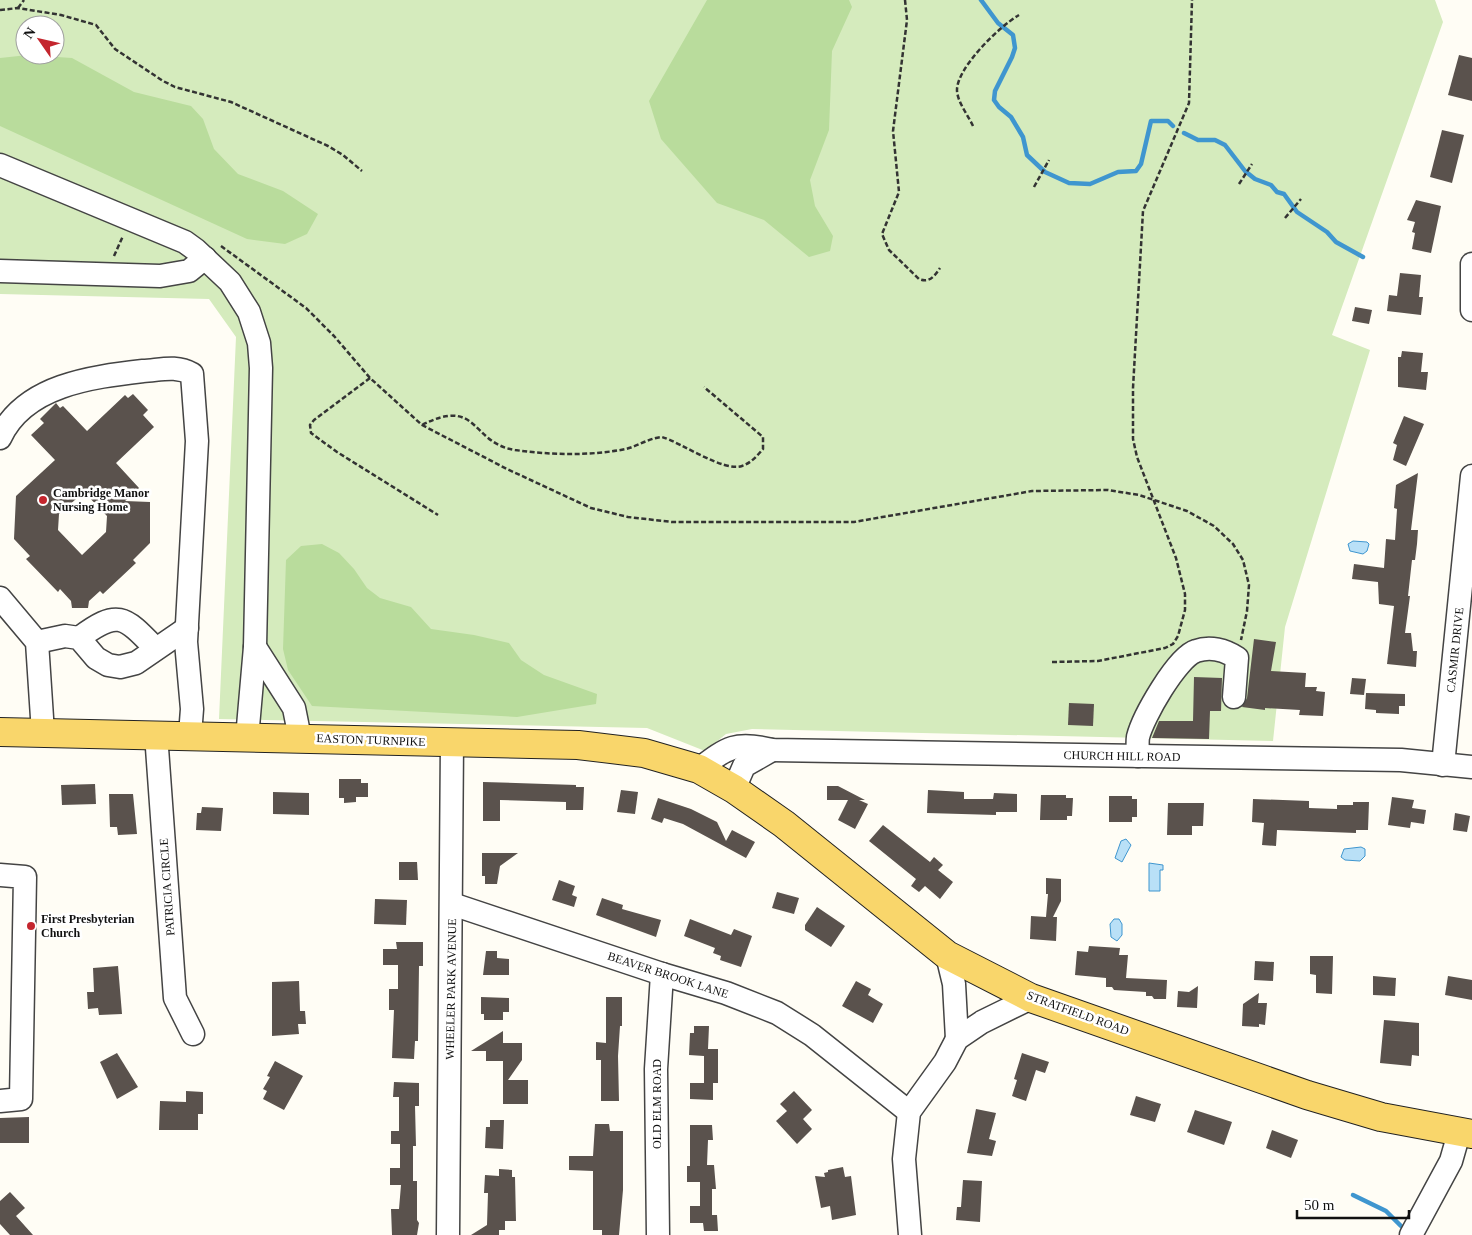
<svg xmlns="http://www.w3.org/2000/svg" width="1472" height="1235" viewBox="0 0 1472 1235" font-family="Georgia,serif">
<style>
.green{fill:#d5ebbd;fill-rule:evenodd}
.forest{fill:#b9dc9c}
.water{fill:#b9e0f7;stroke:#3f96cf}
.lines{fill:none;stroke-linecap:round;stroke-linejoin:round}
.stream{stroke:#3f96cf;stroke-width:4.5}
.building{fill:#5a524d;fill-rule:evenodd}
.minor-casing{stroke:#444;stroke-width:25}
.major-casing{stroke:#222;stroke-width:30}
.path{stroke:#333;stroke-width:2.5;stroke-dasharray:5 2.5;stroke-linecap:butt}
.minor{stroke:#fff;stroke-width:22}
.major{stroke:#f9d66b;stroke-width:28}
.poi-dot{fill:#c4262e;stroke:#fff;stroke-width:2}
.labels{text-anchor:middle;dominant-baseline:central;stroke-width:5;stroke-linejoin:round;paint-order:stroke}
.poi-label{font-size:12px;font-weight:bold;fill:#111;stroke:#fff;text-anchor:start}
.street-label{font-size:12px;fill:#111;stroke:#fff}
</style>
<rect width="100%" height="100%" fill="#fffdf5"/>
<!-- green -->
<path class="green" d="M0,0h1435l8,22 -111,313 38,15 -85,277 -12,114 -521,-12 -26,5 -21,17 -58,-23 -428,-9 17,-382 -27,-38 -209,-5zM25,25h30v30h-30z"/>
<!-- forest -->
<g class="forest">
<path d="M707,0h142l3,7 -20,44 -3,79 -19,50 5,26 18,30 -3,15 -21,6 -45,-37 -47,-17 -56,-64 -12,-38z"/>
<path d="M28,55l44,3 62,34 57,14 12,13 11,30 24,25 45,17 35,23 -11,20 -22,10 -38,-5 -247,-113v-68z"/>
<path d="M322,544l17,9 15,16 13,19 13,10 31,9 20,22 43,6 35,8 12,17 23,15 53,19 -1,10 -79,13 -205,-11 -24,-36 -5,-21 3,-89 15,-14z"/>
</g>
<!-- water -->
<g class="water">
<path d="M1353,541l14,1 2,2 -2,7 -4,3 -13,-3 -2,-7z"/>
<path d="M1126,839l5,6 -9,17 -7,-4 6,-17z"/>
<path d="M1361,847l4,2v7l-5,5 -15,-1 -4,-3 3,-8z"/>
<path d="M1149,863l14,2v5h-3v21h-11z"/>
<path d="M1114,919h5l3,5v11l-5,6 -6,-4 -1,-13z"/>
</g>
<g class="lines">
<!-- stream -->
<g class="stream">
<path d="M981,0l17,23 15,12 2,13 -3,9 -17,34 -1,9 5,7 12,10 12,20 4,18 18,17 24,11 21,1 28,-12 18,-1 5,-7 10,-43h17l5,5"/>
<path d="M1184,133l14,7h17l10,5 20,26 10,8 16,6 6,7 7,2 13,18 30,20 9,10 27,15"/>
<path d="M1353,1195l33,16 15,15"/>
</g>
</g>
<!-- building -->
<g class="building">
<path d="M1459,55l13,3v43l-24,-6z"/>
<path d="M1442,130l22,5 -12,48 -22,-6z"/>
<path d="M1416,200l25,6 -10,47 -19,-4 3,-16 -3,-1 3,-10 -8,-2z"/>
<path d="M1400,273l21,2 -2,22h4l-2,18 -34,-4 2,-16 8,1z"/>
<path d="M1355,307l17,3 -3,14 -17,-3z"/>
<path d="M1402,351l21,2 -2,19h7l-2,18 -28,-3v-30h3z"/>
<path d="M133,394l15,16 -5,5 11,12 -38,36 23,25 -14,13 25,1v41l-17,17 3,3 -33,31 -3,-3 -11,10 -1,7h-16l-1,-7 -11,-12 -2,3 -32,-33 4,-3 -16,-17 2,-43 39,-36 -24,-25 13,-12 -4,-4 16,-16 4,5 3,-2 24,25 38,-36 3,3zM84,492l23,24 -1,16 -24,23 -24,-25 1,-16z"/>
<path d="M1404,416l20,8 -18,42 -13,-6 4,-15 -4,-2z"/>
<path d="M1418,473l-7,57h7l-1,14 -2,16h-3l-4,36h2l-5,37h6l2,18h4l-1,16 -29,-3 7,-58 -15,-2 -1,-22 -26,-3 2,-15 30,4 2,-29 9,1 2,-31 -3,-1 2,-23z"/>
<path d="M1254,639l22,3 -5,29 35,2 -1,14h12l-1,4 9,1 -2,24 -24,-1 1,-5 -35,-2v2l-23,-3 5,-9z"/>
<path d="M1194,677l28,1 -1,33h-11l-1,28 -57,-1 7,-17h34z"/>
<path d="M1352,678l14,1 -2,16 -14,-1z"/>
<path d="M1366,693l39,1v12h-6v8l-23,-1v-3l-11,-1z"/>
<path d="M1069,703l25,1 -1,22 -25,-1z"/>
<path d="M339,779h22v4h7v14h-12v5l-12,1v-5h-5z"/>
<path d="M483,782l93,3v2h8l-1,23h-17v-8l-66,-2v21h-17z"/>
<path d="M95,784l1,20 -34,1 -1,-20z"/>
<path d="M827,786h11l27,14h-6l9,4 -13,25 -17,-9 10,-20h-21z"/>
<path d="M621,790l17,2 -3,22 -18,-2z"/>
<path d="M928,790l36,2v7h29l1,-6 23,1v18h-21v3l-69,-2z"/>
<path d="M273,792l36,1v22l-36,-1z"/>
<path d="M109,794h24l4,40 -19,1 -1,-8h-7z"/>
<path d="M1041,795h25v3h7l-1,18h-5v4h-27z"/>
<path d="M1109,796h23v3h5v18h-5v5h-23z"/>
<path d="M1392,797l22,3 -2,8 14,2 -2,14 -13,-2 -1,6 -22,-3z"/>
<path d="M658,798l33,11 26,13 9,19 6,-11 23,12 -9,16 -63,-34 -19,-6 -2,5 -11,-4z"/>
<path d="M1253,799l56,2v7l28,1v-4h16v-3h16l-1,28h-12v3l-79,-3 -1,16 -14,-1 2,-22 -12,-1z"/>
<path d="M1168,803h36l-1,23h-11v9h-25z"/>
<path d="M202,807l21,1 -2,23 -25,-1 1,-17h4z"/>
<path d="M1455,813l15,3 -3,16 -14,-2z"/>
<path d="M883,825l47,37 4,-5 9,8 -5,5 15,12 -13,17 -15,-13 -6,6 -8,-6 5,-7 -47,-38z"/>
<path d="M482,853h36l-18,13 -3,18h-12v-8h-3z"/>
<path d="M399,862h18l1,18h-19z"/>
<path d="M1046,878l15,1v22l-8,16h4l-1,24 -26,-2 1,-23 15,1 2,-23h-2z"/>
<path d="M559,880l16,6 -3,9 5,2 -3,10 -22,-7z"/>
<path d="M777,892l22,6 -5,16 -22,-6z"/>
<path d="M602,898l21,7 -1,4 39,11 -5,17 -60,-22z"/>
<path d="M375,899l32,1 -1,25 -32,-1z"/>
<path d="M817,907l28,19 -14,21 -26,-17v-5z"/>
<path d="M690,919l41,16 3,-6 18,7 -11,31 -21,-7 1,-4 -8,-3 2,-5 -31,-12z"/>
<path d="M396,942h27v24h-4l-1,75h-3l-1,18 -22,-1 2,-48h-5v-21h9v-24h-15v-16h14z"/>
<path d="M1089,946l31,2 -1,7h9l-2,23 41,2 -1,19h-12l-2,-3h-6v-4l-32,-2 -2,-3h-6v-9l-31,-3 2,-24 11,1z"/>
<path d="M486,951h11v7l12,1v16h-26z"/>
<path d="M1310,956h23l-1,38 -16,-1v-18l-6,-1z"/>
<path d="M1255,961l19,1 -1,19 -19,-1z"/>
<path d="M118,966l4,48 -23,1 -1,-7 -10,1 -1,-17h7l-1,-24z"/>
<path d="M1373,976l23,2 -1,18 -22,-1z"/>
<path d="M1448,976l24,4v20l-27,-5z"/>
<path d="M299,981l1,30h5l1,13h-8l1,10 -27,2v-54z"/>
<path d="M856,981l15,8 -3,6 15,9 -10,19 -31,-17z"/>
<path d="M1198,986l-1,22 -20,-1 1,-16 11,1z"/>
<path d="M1259,993l-1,10h9l-2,22 -6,-1v3l-17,-1 1,-22z"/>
<path d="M481,997l28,1v14h-6v8h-19v-6h-3z"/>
<path d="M606,997h16v29h-2l-2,30 1,45h-18v-41h-5v-18l10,1z"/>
<path d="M1384,1020l35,3v33l-7,-1 -1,11 -31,-3z"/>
<path d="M694,1026h15l-1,23h10v34h-5v17l-23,-1v-16h14v-27l-15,-1 1,-22h4z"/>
<path d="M503,1031v12h19v17l-14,20h20v24h-25v-43h-17v-10h-15z"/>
<path d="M117,1053l21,34 -21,12 -17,-37z"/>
<path d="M1022,1053l27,9 -4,11 -9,-3 -10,31 -14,-5 5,-16 -3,-1z"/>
<path d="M275,1061l28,15 -19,34 -21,-11 4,-8 -4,-2 7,-12 -3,-1z"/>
<path d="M394,1082l25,1v23h-4l1,40h-3v35h4v39l2,3 -2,12h-25l-1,-26h8l2,-24h-11v-17h10v-24h-9v-13h8v-34h-6z"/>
<path d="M186,1091l17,1v22h-5v16h-39l1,-29 26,1z"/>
<path d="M794,1091l18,19 -9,9 9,10 -15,15 -21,-23 11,-10 -7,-7z"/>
<path d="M1136,1096l25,8 -6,18 -25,-7z"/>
<path d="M976,1109l20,4 -7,26 7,2 -4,15 -25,-3z"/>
<path d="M1195,1110l37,12 -8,23 -37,-13z"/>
<path d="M29,1117v26h-29v-25z"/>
<path d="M490,1120h14l-1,29 -18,-1 1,-21h4z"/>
<path d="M595,1124h14l1,7h13v59l-4,45h-17v-5h-9v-59l-24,-1v-14h24z"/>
<path d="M690,1125h22l1,15h-5l-1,25h7l2,24h-4v26h5l1,16h-14l-1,-8h-13v-17h10v-24h-13v-16h3z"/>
<path d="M1272,1130l26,10 -7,18 -25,-10z"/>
<path d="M843,1167l2,10 6,-1 5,39 -24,5 -2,-14 -9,2 -6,-32 10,1 -1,-4 4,-1v-2z"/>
<path d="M499,1169l13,1v7h3l1,44h-11v9h-6v5h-28l16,-10 1,-32h-4l1,-18 14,1z"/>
<path d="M963,1180l19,1 -2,41 -24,-2 1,-13h4z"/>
<path d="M10,1192l15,16 -9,8 17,19h-23l-10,-11v-23z"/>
</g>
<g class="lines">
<defs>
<g id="minor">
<path d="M0,165l185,77 11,8 34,32 19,30 10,31 2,25 -6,279 -8,91"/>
<path d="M1472,264v46"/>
<path d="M0,271l160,5 29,-5 16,-13"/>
<path d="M0,438c24,-53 92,-61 143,-67 18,-1 33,-6 49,3l5,67 -11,201 6,67 -2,26"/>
<path d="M0,598l37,44 6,91"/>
<path d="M79,638c39,-29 45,-22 76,10"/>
<path d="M37,642l28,-6 14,2 17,20 12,7 12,2 16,-4 51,-35"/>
<path d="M255,647l39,61 6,30"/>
<path d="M156,734l19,264 18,36"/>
<path d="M1138,756c0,-6 -1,-13 0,-19 5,-20 39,-80 58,-86 14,-5 29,-1 41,7l-3,39"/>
<path d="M1443,765l29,-289"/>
<path d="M699,769c29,-22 37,-28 73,-19l629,10 71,7"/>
<path d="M734,789l10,-23 28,-16"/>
<path d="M0,875l25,2 -4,222 -21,2"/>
<path d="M452,904l210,70 64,19 51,20 35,22 97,77"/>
<path d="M947,955l7,29 3,55"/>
<path d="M448,1235l4,-493"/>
<path d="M658,1235l-2,-166 6,-95"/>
<path d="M910,1235l-6,-76 5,-47 36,-50 12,-23 25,-17 49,-24"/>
<path d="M1411,1235l40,-74 8,-28"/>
</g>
<path id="major" d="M0,732l578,13 66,8 55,16 35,20 50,35 163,131 84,43 276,97 74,22 91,17"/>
</defs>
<!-- minor casing -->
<use href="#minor" class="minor-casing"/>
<!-- major casing -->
<use href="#major" class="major-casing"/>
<!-- path -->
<g class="path">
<path d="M905,0l2,20 -14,111 6,61 -17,42 7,16 30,29c10,4 15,-2 21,-11"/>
<path d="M18,8l6,-8"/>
<path d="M0,10l18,-2 43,7 35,10 19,24 48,32 12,6 56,15 97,44 15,9 19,16"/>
<path d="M973,126c-5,-11 -15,-23 -16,-35 -1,-23 43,-65 62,-76"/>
<path d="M1239,184l13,-20"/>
<path d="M1034,187l15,-27"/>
<path d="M1285,218l16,-19"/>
<path d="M221,246l85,62 28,28 36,42 52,47 85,44 84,39 37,9 44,5h182l178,-31 76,-1 31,5 48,16 27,15 19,18 10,16 6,25 -2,26 -6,29"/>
<path d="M114,256l9,-20"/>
<path d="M370,378l-56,42 -4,5 1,8 26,19 101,63"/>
<path d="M422,425c57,-29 48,18 93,25 36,5 75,6 111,-1 12,-3 23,-11 36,-12 20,6 61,35 80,29 9,-3 15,-10 21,-17v-12l-59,-50"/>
<path d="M1052,662l46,-1 67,-13 8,-4 5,-8 7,-26v-16l-9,-36 -39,-101 -4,-18v-51l10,-177 46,-108 3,-103"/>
</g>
<!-- minor -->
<use href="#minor" class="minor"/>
<!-- major -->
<use href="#major" class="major"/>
</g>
<!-- markers -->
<g class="poi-dot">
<circle cx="43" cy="500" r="5"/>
<circle cx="31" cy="926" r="5"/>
</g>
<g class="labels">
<!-- poi labels -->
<g class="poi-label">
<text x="53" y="493">Cambridge Manor<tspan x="53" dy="14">Nursing Home</tspan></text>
<text x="41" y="919">First Presbyterian<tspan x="41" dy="14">Church</tspan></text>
</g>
<!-- street labels -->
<g class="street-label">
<text transform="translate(1455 650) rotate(-84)">CASMIR DRIVE</text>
<text transform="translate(371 740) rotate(2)">EASTON TURNPIKE</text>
<text transform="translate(1122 756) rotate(1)">CHURCH HILL ROAD</text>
<text transform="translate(167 887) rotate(-94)">PATRICIA CIRCLE</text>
<text transform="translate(668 975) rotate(18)">BEAVER BROOK LANE</text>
<text transform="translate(451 989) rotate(-89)">WHEELER PARK AVENUE</text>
<text transform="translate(1078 1013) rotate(20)">STRATFIELD ROAD</text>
<text transform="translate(657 1104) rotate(-90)">OLD ELM ROAD</text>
</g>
</g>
<!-- north arrow -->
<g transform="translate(40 40) rotate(304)"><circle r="24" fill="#ffffff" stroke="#a0a0a0"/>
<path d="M0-4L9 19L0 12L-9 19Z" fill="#c4262e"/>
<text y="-8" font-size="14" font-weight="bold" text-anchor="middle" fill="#111111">N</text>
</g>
<!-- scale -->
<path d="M1297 1210v8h112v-8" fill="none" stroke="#111111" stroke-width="2.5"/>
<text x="1304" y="1210" font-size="15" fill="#111111" stroke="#ffffff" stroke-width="4" paint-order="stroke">50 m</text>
</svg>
